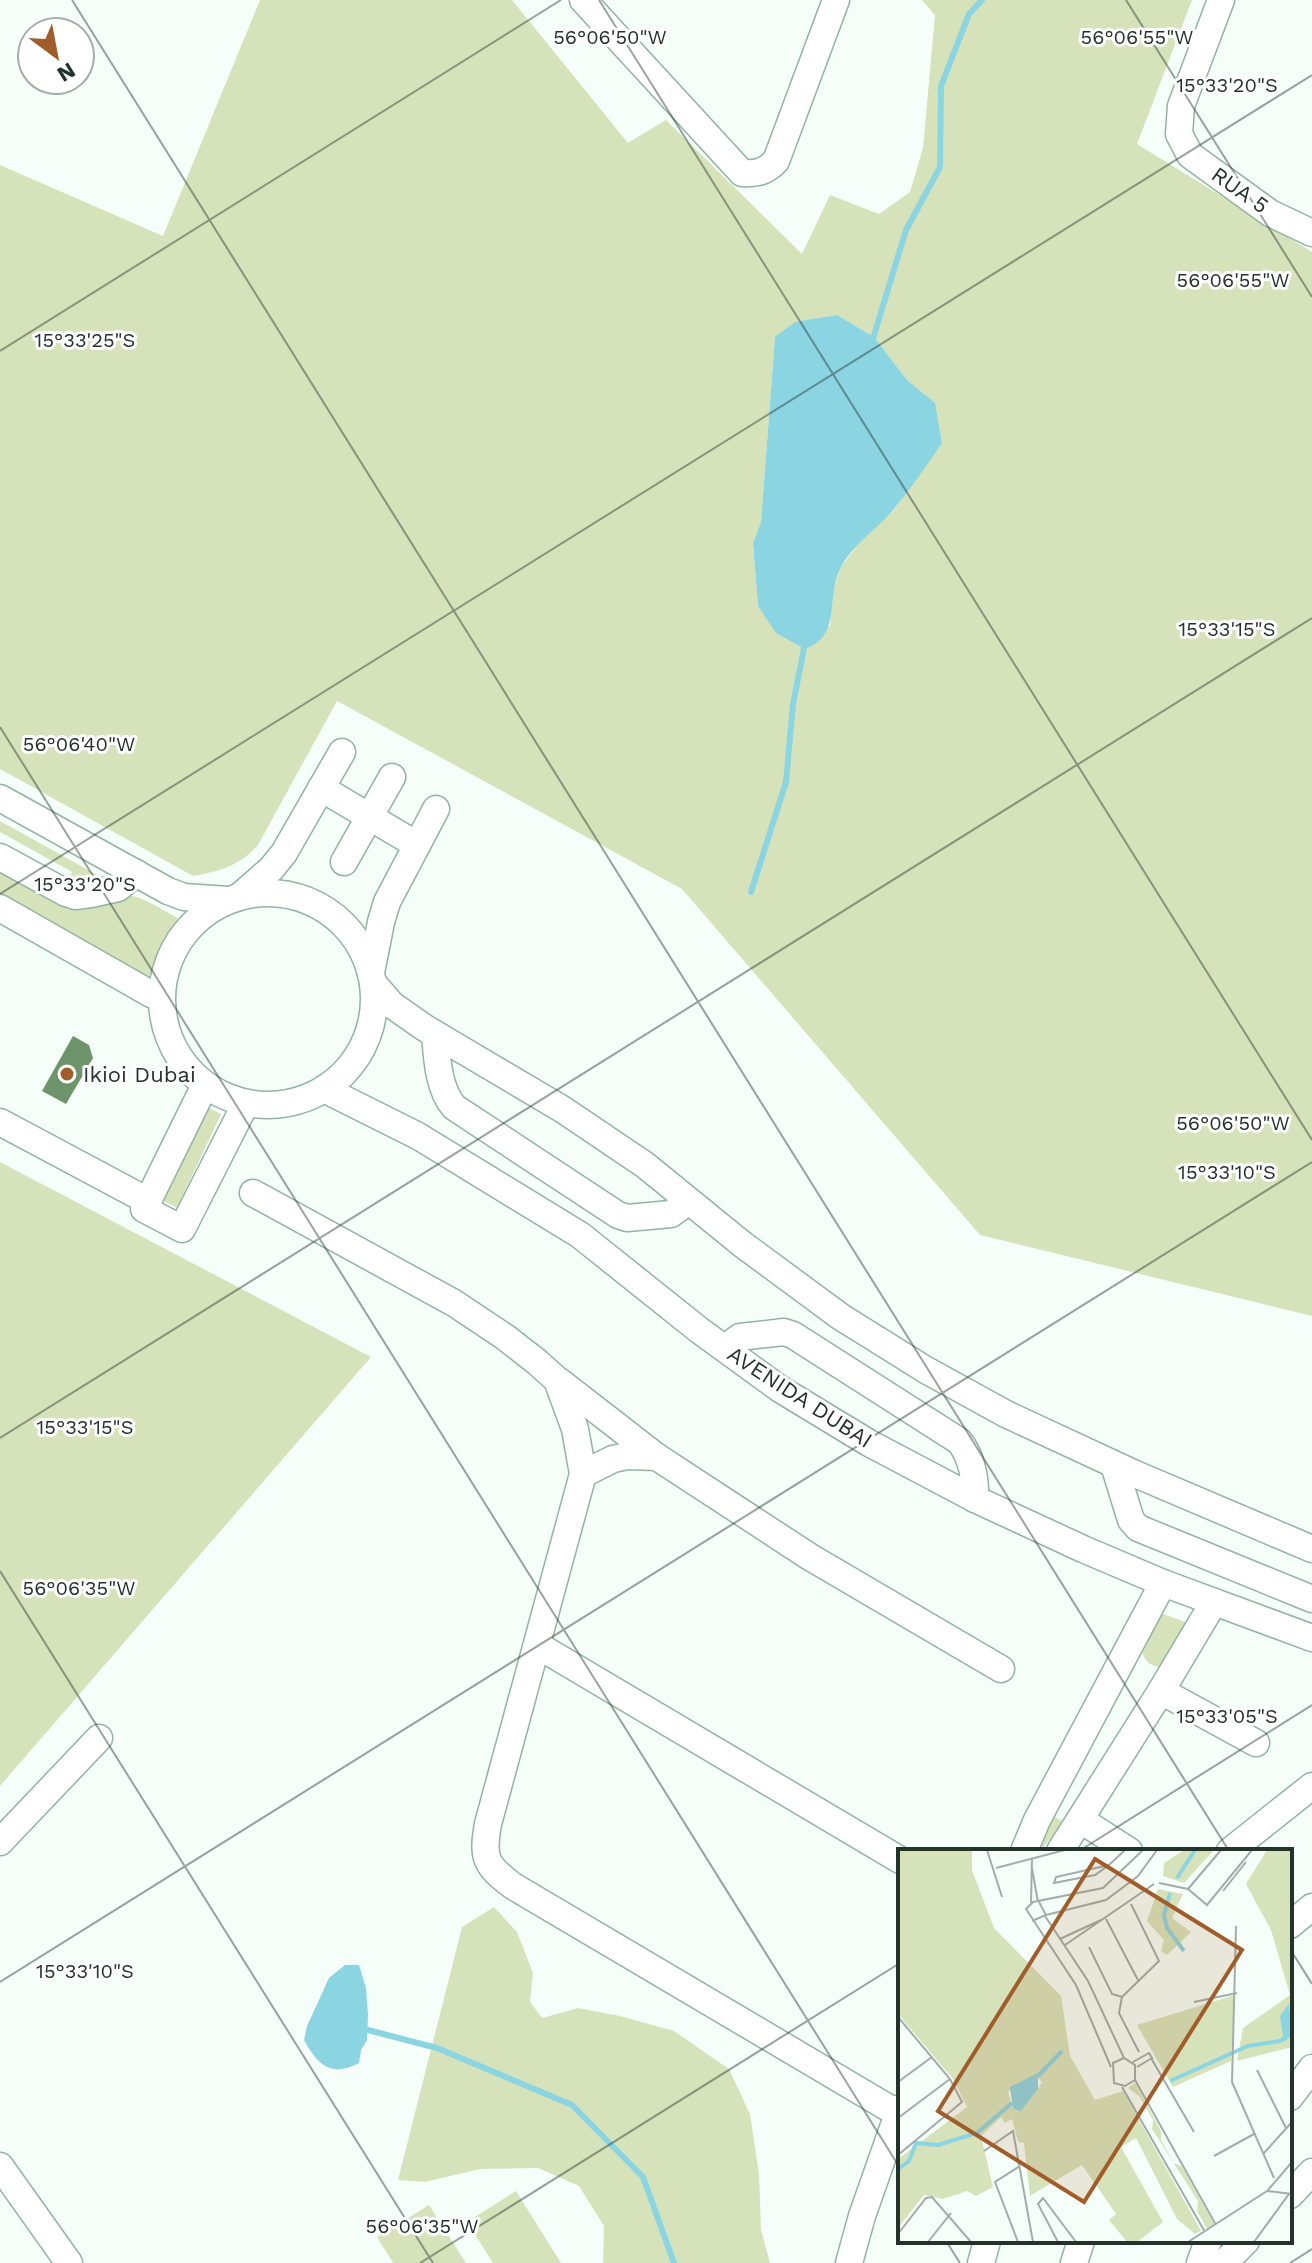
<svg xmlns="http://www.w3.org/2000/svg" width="1312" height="2263" viewBox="0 0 1312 2263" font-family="'Work Sans',sans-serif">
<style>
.green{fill:#d6e3ba;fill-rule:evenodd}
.water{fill:#8bd4e1}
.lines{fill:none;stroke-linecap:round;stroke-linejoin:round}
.stream{stroke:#8bd4e1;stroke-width:6}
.building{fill:#6d946b}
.minor-casing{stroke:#91b3a3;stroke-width:29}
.minor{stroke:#fff;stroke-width:26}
.ticks{fill:none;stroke:#24322c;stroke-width:2;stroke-opacity:0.45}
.poi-dot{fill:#a05d2b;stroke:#fff;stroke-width:3}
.labels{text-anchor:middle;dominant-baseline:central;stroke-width:6;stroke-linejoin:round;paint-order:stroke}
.street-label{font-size:22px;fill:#24322c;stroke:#fff}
.poi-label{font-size:22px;fill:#24322c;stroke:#fff;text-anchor:start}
.inset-river{fill:none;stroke:#8bd4e1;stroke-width:4}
.inset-road{fill:none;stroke:#a2aca8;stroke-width:2}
.view{fill:#a05d2b;fill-opacity:0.15;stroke:#a05d2b;stroke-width:4}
.inset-edge{fill:none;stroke:#24322c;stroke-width:4}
.ticks-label{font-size:20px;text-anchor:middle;fill:#24322c;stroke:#fff;stroke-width:6;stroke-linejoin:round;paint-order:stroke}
</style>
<rect width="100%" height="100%" fill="#f6fefa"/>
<!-- green -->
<g class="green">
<path d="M260,0h252l116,143 38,-23 136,134 28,-59 49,19 31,-22 13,-44 12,-133 -13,-15h270l-55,144 175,108v1064l-332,-81 -298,-346 -345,-188 -79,144c-19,21 -38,26 -65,31l-193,-107v-604l163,71zM837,315l37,22 33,43 27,23 8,40 -49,68 -31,28 -22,29 -7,22 -3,37 -72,-21 -5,-63 8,-21 14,-185 43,-18z"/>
<path d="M0,821l110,61 -45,5 7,-15 -72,-40z"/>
<path d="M0,872l59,33c23,7 39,-8 61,-10 19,-2 41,15 58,23l-18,30 -11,29 -149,-83z"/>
<path d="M209,1108l12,6 -44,94 -13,-7z"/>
<path d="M0,1162l371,195 -371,429z"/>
<path d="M1163,1614l25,9 -27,44c-13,-1 -18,-8 -20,-20l17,-30z"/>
<path d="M1052,1815l12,7 -23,28 -2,-2z"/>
<path d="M494,1907l23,25 16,41 -3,29 12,16 36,-10 42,8 54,15 55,38 21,45 9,60 2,56 9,33h-167l1,-37 -25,-40 -41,-18 -58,1 -55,13 -27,-2 64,-253z"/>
<path d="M516,2191l45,72h-68l-26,-41z"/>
<path d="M429,2205l37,58h-73l-16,-26z"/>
</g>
<!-- water -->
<g class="water">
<path d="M837,315l37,22 33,43 28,23 7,40c-15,22 -31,45 -48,66 -17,20 -42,36 -54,60 -15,30 3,66 -35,80l-29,-16 -18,-27 -5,-63 8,-21 14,-185 20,-15z"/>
<path d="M345,1965h14l7,23 2,27 -1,25 -6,10 -2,13c-28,15 -42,1 -55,-23l3,-14 22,-48z"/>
</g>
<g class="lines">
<!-- stream -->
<g class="stream">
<path d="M872,342l34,-112 34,-63 1,-81 28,-72 13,-14"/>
<path d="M751,892l35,-110 7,-78 12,-61"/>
<path d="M368,2030l69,18 135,57 71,72 31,86"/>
</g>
</g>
<!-- building -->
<path class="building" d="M73,1036l16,9 4,13 -27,46 -24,-13z"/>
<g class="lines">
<defs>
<g id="minor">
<path d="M583,0l159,173c15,1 23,-1 34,-12l60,-161"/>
<path d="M1221,0l-40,106 -2,28 11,21 80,58 42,20"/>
<path d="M321,788l96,57"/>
<path d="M0,798l168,93 16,6 45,3"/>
<path d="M0,857l66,36 9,3 16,-2 27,-6 18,-15"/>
<path d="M344,862l48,-85"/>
<circle cx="268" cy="999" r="106"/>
<path d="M239,897l32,-28 13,-16 58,-101"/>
<path d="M0,908l151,86 10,3"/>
<path d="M371,973l10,-51 6,-20 49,-93"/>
<path d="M373,983l19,22 33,23 137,81 83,56 97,79 99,73 85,53 80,44 127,59 179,76"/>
<path d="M435,1034c2,24 3,54 19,73l164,108 9,3 44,-4 18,-13"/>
<path d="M205,1085l-61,124 38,20 64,-126"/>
<path d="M325,1088l7,5 86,43 162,99 119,95 81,59 89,54 106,56 108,50 80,34 149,55"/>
<path d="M0,1122l148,79"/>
<path d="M253,1193l201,110 51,34 32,25 20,18 18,49 8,45 30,-15 14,-3 30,1 153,100 191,112"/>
<path d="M725,1348l15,-11 44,-5 9,3 166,106c12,14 17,38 16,58"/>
<path d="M559,1381l98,76"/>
<path d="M1114,1465l17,55 7,8 174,71"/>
<path d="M583,1474l-95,350c-6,34 -3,41 25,62l384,227"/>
<path d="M537,1645l363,215"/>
<path d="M1161,1691l95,52"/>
<path d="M1081,1820l48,31"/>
<path d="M0,1842l99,-104"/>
<path d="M1024,1851l13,-31 126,-237"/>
<path d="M1060,1851l101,-160 53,-89"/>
<path d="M1230,1851l82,-65"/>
<path d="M1290,1925l22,-18"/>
<path d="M1290,2097l22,-29"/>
<path d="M0,2166l69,97"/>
<path d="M1290,2195l22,-23"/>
<path d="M849,2263l13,-47 38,-108"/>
<path d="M981,2263l6,-22"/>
<path d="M1074,2263l7,-22"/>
<path d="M1200,2263l8,-22"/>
<path d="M1224,2263l22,-22"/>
</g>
</defs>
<!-- minor casing -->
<use href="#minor" class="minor-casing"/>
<!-- minor -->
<use href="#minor" class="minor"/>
</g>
<!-- ticks -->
<path class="ticks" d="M72,0l1157,1851M599,0l713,1140M1126,0l186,297M0,351l561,-351M0,727l900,1441M0,894l1312,-819M0,1438l1312,-820M0,1571l433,692M1079,1851l233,-146M1290,1949l22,35M0,1982l1312,-820M946,2241l14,22M420,2263l480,-300M1290,2263l22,-14"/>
<!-- markers -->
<circle class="poi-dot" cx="67" cy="1074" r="8"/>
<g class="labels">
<!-- street labels -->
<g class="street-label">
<text transform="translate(1240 190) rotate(35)">RUA 5</text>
<text transform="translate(800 1397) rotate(33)">AVENIDA DUBAI</text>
</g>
<!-- poi labels -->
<g class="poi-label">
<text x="83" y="1074">Ikioi Dubai</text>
</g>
</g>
<!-- overview -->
<g transform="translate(898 1849)">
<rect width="394" height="394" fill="#f6fefa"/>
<path d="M0,1h74v20l22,58 67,68 9,60 25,44 28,-9 78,140 -6,3 -18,-15 -41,-81 -15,9 42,75 -26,20h-10l-18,-22 7,-6 -34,-49 -52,31 -6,-53 -6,-1 -6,-23 -7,4 -4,-6 -20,19 12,51 -17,9 -9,-5 -24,8 -19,-4 -26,33v-69l69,-52 -14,-28 -55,-65zM137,226l7,7 -4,7 -17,22 -8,-2 -5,-17zM286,1h30l-30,33 -21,-7 1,-13zM369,1h25v197l-55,14 6,-33 47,-33 -19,-65 -25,-46zM260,40l25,5 -11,24 19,14 -24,23 -6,-4 3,-11 -17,-19zM337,146l-4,66 -58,26 -36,-62zM237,234l26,48v9l13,23 8,4 32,57 -7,5 -10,-18 1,-10 -46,-72 1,-9 -13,-23 -12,-9z" fill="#d6e3ba" fill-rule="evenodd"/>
<path d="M391,155l3,31 -8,7 -4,-26zM140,224v16l-17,22 -8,-2 -3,-22z" fill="#8bd4e1"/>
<path class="inset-river" d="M279,29l18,-28M272,44l-6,22 3,13 17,23M140,227l24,-25M272,232l78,-35 32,-5 12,-9M0,320l11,-8 7,-18 22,2 39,-12 35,-30"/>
<path class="inset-road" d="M89,1l15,47M211,16l-53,12 -2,6 41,-8 14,-10 16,-15M98,19l69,-18M134,19l6,34M261,34l29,6 19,16 45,-55M290,40l33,-39M325,42l23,-29M133,54l1,-45M148,66l60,-15 32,-24 19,-26M147,67l43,65 36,77M208,70l33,63M134,72l14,-6 -7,-13M338,77l-4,156 42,96M162,90l41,-19M167,96l89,-61M191,98l23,47 10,3 -3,16 20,39M224,148l37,-36 -28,-57M296,153l43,-9M0,168l52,62 12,23 -64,53M253,209l43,74M235,213l16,-9 3,5 -15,9M213,218l-35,-82 -50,-76 7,-7 70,-14 40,-38M359,221l29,58M237,231l-10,6 -11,-3 -1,-20 11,-5 11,7v15l81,145M0,233l34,-25M224,238l83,145M0,269l52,-39M86,302l29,-20 20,111M366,304l28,-31M316,307l40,-22M370,341l24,-28M0,385l28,-36 6,-1 39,45M30,393l23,-29M120,393l-23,-60 25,-16M160,393l-20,-38 5,-6 33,44M290,393l79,-51 25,3M356,393l35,-48"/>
<path class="view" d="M197,10l147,91 -158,252 -146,-91z"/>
<rect width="394" height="394" class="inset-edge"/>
</g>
<g class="ticks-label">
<text x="610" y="44">56°06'50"W</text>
<text x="1137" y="44">56°06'55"W</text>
<text x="1227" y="92">15°33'20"S</text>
<text x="1233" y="287">56°06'55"W</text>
<text x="85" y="347">15°33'25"S</text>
<text x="1227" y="636">15°33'15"S</text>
<text x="79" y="751">56°06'40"W</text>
<text x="85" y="891">15°33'20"S</text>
<text x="1233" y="1130">56°06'50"W</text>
<text x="1227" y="1179">15°33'10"S</text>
<text x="85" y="1434">15°33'15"S</text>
<text x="79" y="1595">56°06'35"W</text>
<text x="1227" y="1723">15°33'05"S</text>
<text x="85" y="1978">15°33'10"S</text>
<text x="422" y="2233">56°06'35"W</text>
</g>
<!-- north arrow -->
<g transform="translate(56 56) rotate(148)"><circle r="38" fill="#ffffff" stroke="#a7adab" stroke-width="2"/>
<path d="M0-6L14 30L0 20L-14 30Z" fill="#a05d2b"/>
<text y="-12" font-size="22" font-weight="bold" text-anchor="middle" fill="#24322c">N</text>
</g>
</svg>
